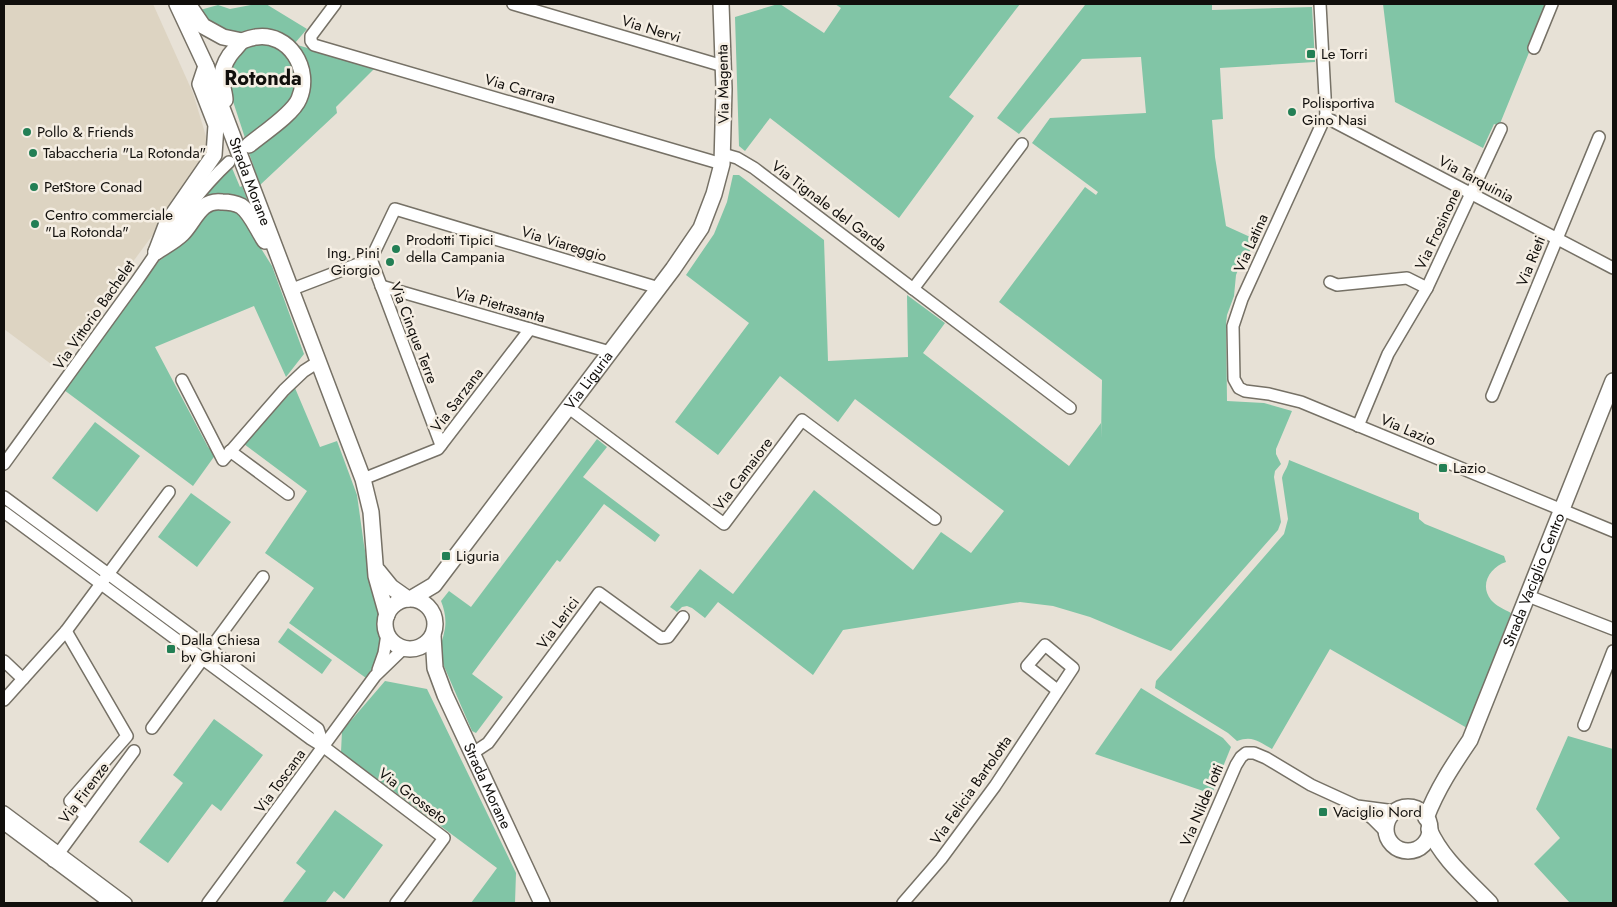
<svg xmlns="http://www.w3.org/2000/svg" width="1617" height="907" viewBox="0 0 1617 907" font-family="Jost,sans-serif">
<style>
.built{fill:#ddd4c2}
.green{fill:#81c5a6}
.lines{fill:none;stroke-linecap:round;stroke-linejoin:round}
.minor-casing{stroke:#767166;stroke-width:14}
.tertiary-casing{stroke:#767166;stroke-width:18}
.minor{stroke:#fff;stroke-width:11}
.tertiary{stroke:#fff;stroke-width:15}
.poi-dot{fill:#237f55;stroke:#f5eee3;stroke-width:2}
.labels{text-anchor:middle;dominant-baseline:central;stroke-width:5;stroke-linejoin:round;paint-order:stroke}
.street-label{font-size:15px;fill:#110f0c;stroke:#f5eee3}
.poi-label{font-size:15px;fill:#110f0c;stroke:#f5eee3;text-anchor:start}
.district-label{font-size:20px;font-weight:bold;fill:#110f0c;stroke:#f5eee3}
</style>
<rect width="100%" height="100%" fill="#e7e1d6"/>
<!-- built -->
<path class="built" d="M4,4h149l40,89 15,50 -2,20 -151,204 -51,-38z"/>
<!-- green -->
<g class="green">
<path d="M256,4h10l41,25 -12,14 -13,-9 -16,-5 -16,1 -14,3 -25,-8 -11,-15 18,-5 12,4z"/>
<path d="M778,4h2l44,29 17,-25 -6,-4h185l-71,93 25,19 -75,102 -129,-100 -25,33 -6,-5 -4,-129z"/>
<path d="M1084,4h128v6l100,-3 3,55 -95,6 3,51 -11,1 3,37 11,69 33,15 -16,17 -7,17 -2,21 -7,19 -1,9 1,77 37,2 28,8 -16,38v5l5,10 -6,7 -1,6 7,45 -3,8 -107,121 -81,-34 -37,-11 -33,-4 -177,28 -30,45 -95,-73 -13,16 -13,-10 -5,-2 -5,1 -5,5 -7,-5 30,-38 33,25 81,-104 99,80 28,-38 30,21 33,-42 -149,-112 -17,23 -58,-46 -62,79 -43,-33 74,-99 -63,-48 28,-41 13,-32 6,-27h6l85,65 4,121 80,-4 -1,-62 38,28 -22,30 146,113 32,-43v16l1,-59 -103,-78 86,-115 11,8 2,-3 -66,-49 18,-25 96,-5 -5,-56 -59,2 -63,75 -22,-16 88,-113z"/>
<path d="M1383,4h162l-18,44 3,2 -31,76 -5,-2 -11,24 -88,-46z"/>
<path d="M252,43l19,1 17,11 10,22 -6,24 -46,40 -19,-58 -1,-6 12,-28z"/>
<path d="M294,44l81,24 -39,39 1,6 -77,72 -11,-32 51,-43z"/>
<path d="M232,168l8,19 2,-1 12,31 -9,-11 -49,2 22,-29z"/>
<path d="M214,209l18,1 8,5 32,51 32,88 -18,23 -32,-71 -99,41 53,100 8,7 -23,32 -129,-96 95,-129 26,-20 22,-28z"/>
<path d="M295,388l25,59 17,-6 20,54 7,50 5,28 12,35 -2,15 3,18 -2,20 -14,17 -77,-55 25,-35 -49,-35 42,-62 -63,-47z"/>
<path d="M95,422l45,34 -43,56 -45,-34z"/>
<path d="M597,439l10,8 -24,30 77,58 -5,7 -51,-38 -44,58 -3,-2 -85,114 31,23 -27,36 -4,-2 -32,-74c-1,-11 2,-14 4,-24 3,-11 1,-22 -3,-32l8,-10 22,16z"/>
<path d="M1289,460l130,53v6l6,5 79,32 2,6c-16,5 -27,23 -15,38 5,6 13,9 20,13l-44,115 -137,-79 -58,100c-13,-7 -19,-14 -35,-8l-9,-8 -73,-45 1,-7 128,-147 4,-15 -6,-41c1,-6 6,-10 7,-18z"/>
<path d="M191,493l40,29 -34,45 -39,-30z"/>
<path d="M288,628l44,32 -10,14 -44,-32z"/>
<path d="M385,681l42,8 89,184 -1,30h-44l26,-35 -156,-116 1,-21z"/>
<path d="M1141,688l82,50 8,9 -19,47 -117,-40z"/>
<path d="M214,719l49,36 -42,56 -9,-7 -44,59 -29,-21 44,-59 -10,-8z"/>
<path d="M1568,736l45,13v154h-43l-36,-39 26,-26 -24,-29z"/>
<path d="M335,810l48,35 -39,54 -10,-8 -9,12h-43l24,-32 -10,-8z"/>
</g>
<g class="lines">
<defs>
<g id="minor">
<path d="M335,4l-24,32v5l3,4 408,119"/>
<path d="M513,4l210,62"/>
<path d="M1320,4l6,111 -84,184 -9,27 1,53 5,9 6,3 24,3 32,8 312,129"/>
<path d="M1534,48l18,-44"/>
<path d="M1325,117l288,151"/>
<path d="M723,154l14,4 17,10 316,240"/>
<path d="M371,259l70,186"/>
<path d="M1330,282l7,3 70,-7 20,10"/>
<path d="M381,286l229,66"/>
<path d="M913,289l109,-145"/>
<path d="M290,290l81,-31 24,-50 264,79"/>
<path d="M182,380l41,80 61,-70 20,-19 14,-9"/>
<path d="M1492,396l107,-259"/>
<path d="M569,408l155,116 78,-104 133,99"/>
<path d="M1358,426l30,-72 39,-66 74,-159"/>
<path d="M230,451l58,43"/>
<path d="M4,464c44,-60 88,-121 132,-182 29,-41 56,-86 93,-120"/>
<path d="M363,479l75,-30 92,-120"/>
<path d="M4,497l314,232 6,18"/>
<path d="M4,512l307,227 13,8 120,91 -48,65"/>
<path d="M1528,596l85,33"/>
<path d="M66,631l61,105 -57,65 16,15"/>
<path d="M4,661l19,18"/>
<path d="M378,670l6,-17 3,-19"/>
<path d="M4,700l62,-69 103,-139"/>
<path d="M1584,725l29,-74"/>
<path d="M152,728l111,-151"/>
<path d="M473,753l15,-10 111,-150 62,45 7,-1 15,-20"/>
<path d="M1358,807l15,12 13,13"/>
<path d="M4,812l122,91"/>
<path d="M4,824l106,79"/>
<path d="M53,861l81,-110"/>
<path d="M208,903l167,-227 29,-28"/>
<path d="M903,903l38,-44 54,-73 78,-118 -28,-23 -18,21 30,24"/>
<path d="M1176,903l60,-138 5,-8 5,-4h8l12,5 45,27 46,21 38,5"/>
</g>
<g id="tertiary">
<path id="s1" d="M177,4l29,62 157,413 8,33 5,64 11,39"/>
<path d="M188,4l15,22 20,11 19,4"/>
<path d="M225,100c0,-8 -5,-18 -3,-26 1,-8 6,-18 12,-24 2,-2 5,-6 7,-8 4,-3 10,-4 15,-5 33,-5 56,32 43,62 -6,15 -37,35 -50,46"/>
<path d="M156,252l11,-29 47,-68 2,-30 -16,-41 6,-18"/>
<path d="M156,252c9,-6 19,-11 26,-18 13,-13 18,-35 40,-32 6,0 13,1 19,4 10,7 17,25 24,35"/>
<path d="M378,571l13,16 17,12"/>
<path id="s2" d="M412,598l22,-13 239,-316 28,-41 13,-34 8,-30 2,-75 -3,-85"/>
<circle cx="410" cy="624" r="25"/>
<path id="s3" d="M433,636l2,32 10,27 97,208"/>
<circle cx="1408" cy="829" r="22"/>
<path id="s4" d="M1426,818c11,-29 27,-53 44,-78l143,-359"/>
<path d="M1429,829c13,30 39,51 61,74"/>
</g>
</defs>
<!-- minor casing -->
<use href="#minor" class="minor-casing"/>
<!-- tertiary casing -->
<use href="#tertiary" class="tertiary-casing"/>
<!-- minor -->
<use href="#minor" class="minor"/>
<!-- tertiary -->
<use href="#tertiary" class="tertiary"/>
</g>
<!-- markers -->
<g class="poi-dot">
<rect x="1306" y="49" width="10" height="10" rx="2.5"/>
<circle cx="1292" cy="112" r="5"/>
<circle cx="27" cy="132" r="5"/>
<circle cx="33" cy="153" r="5"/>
<circle cx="34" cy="187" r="5"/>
<circle cx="35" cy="224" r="5"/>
<circle cx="396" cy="249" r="5"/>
<circle cx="390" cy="262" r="5"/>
<rect x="1438" y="463" width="10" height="10" rx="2.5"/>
<rect x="441" y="551" width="10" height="10" rx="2.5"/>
<rect x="166" y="644" width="10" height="10" rx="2.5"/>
<rect x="1318" y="807" width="10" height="10" rx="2.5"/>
</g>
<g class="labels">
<!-- street labels -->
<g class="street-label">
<text transform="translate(651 29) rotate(17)">Via Nervi</text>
<text transform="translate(723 84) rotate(-91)">Via Magenta</text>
<text transform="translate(520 89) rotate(16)">Via Carrara</text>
<text transform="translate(1476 179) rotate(28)">Via Tarquinia</text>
<text stroke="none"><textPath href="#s1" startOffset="192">Strada Morane</textPath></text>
<text transform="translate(829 206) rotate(37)">Via Tignale del Garda</text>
<text transform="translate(1438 229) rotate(-65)">Via Frosinone</text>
<text transform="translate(1251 243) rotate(-66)">Via Latina</text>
<text transform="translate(564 244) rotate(17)">Via Viareggio</text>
<text transform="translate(1531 261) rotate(-68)">Via Rieti</text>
<text transform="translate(500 305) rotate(16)">Via Pietrasanta</text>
<text transform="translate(94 315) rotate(-55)">Via Vittorio Bachelet</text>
<text transform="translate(414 333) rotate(69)">Via Cinque Terre</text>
<text stroke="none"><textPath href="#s2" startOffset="282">Via Liguria</textPath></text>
<text transform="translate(457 400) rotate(-53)">Via Sarzana</text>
<text transform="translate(1408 430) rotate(23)">Via Lazio</text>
<text transform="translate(743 474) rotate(-53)">Via Camaiore</text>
<text stroke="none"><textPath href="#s4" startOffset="262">Strada Vaciglio Centro</textPath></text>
<text transform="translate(558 623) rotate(-54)">Via Lerici</text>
<text transform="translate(280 781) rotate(-54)">Via Toscana</text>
<text stroke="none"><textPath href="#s3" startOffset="161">Strada Morane</textPath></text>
<text transform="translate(971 790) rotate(-55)">Via Felicia Bartolotta</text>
<text transform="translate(84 793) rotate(-53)">Via Firenze</text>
<text transform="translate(413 796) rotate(37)">Via Grosseto</text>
<text transform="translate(1202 805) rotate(-67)">Via Nilde Iotti</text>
</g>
<!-- poi labels -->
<g class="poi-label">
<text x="1321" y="54">Le Torri</text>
<text x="1302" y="103">Polisportiva<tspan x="1302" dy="17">Gino Nasi</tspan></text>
<text x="37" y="132">Pollo &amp; Friends</text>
<text x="43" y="153">Tabaccheria "La Rotonda"</text>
<text x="44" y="187">PetStore Conad</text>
<text x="45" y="215">Centro commerciale<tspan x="45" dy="17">"La Rotonda"</tspan></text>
<text x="406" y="240">Prodotti Tipici<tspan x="406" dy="17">della Campania</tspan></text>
<text x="380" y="253" text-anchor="end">Ing. Pini<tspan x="380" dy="17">Giorgio</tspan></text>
<text x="1453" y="468">Lazio</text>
<text x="456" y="556">Liguria</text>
<text x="181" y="640">Dalla Chiesa<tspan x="181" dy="17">bv Ghiaroni</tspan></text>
<text x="1333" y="812">Vaciglio Nord</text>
</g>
<!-- district labels -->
<g class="district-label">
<text x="263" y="78">Rotonda</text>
</g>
</g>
<!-- border -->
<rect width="1617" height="907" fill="none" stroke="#110f0c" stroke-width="10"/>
</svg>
